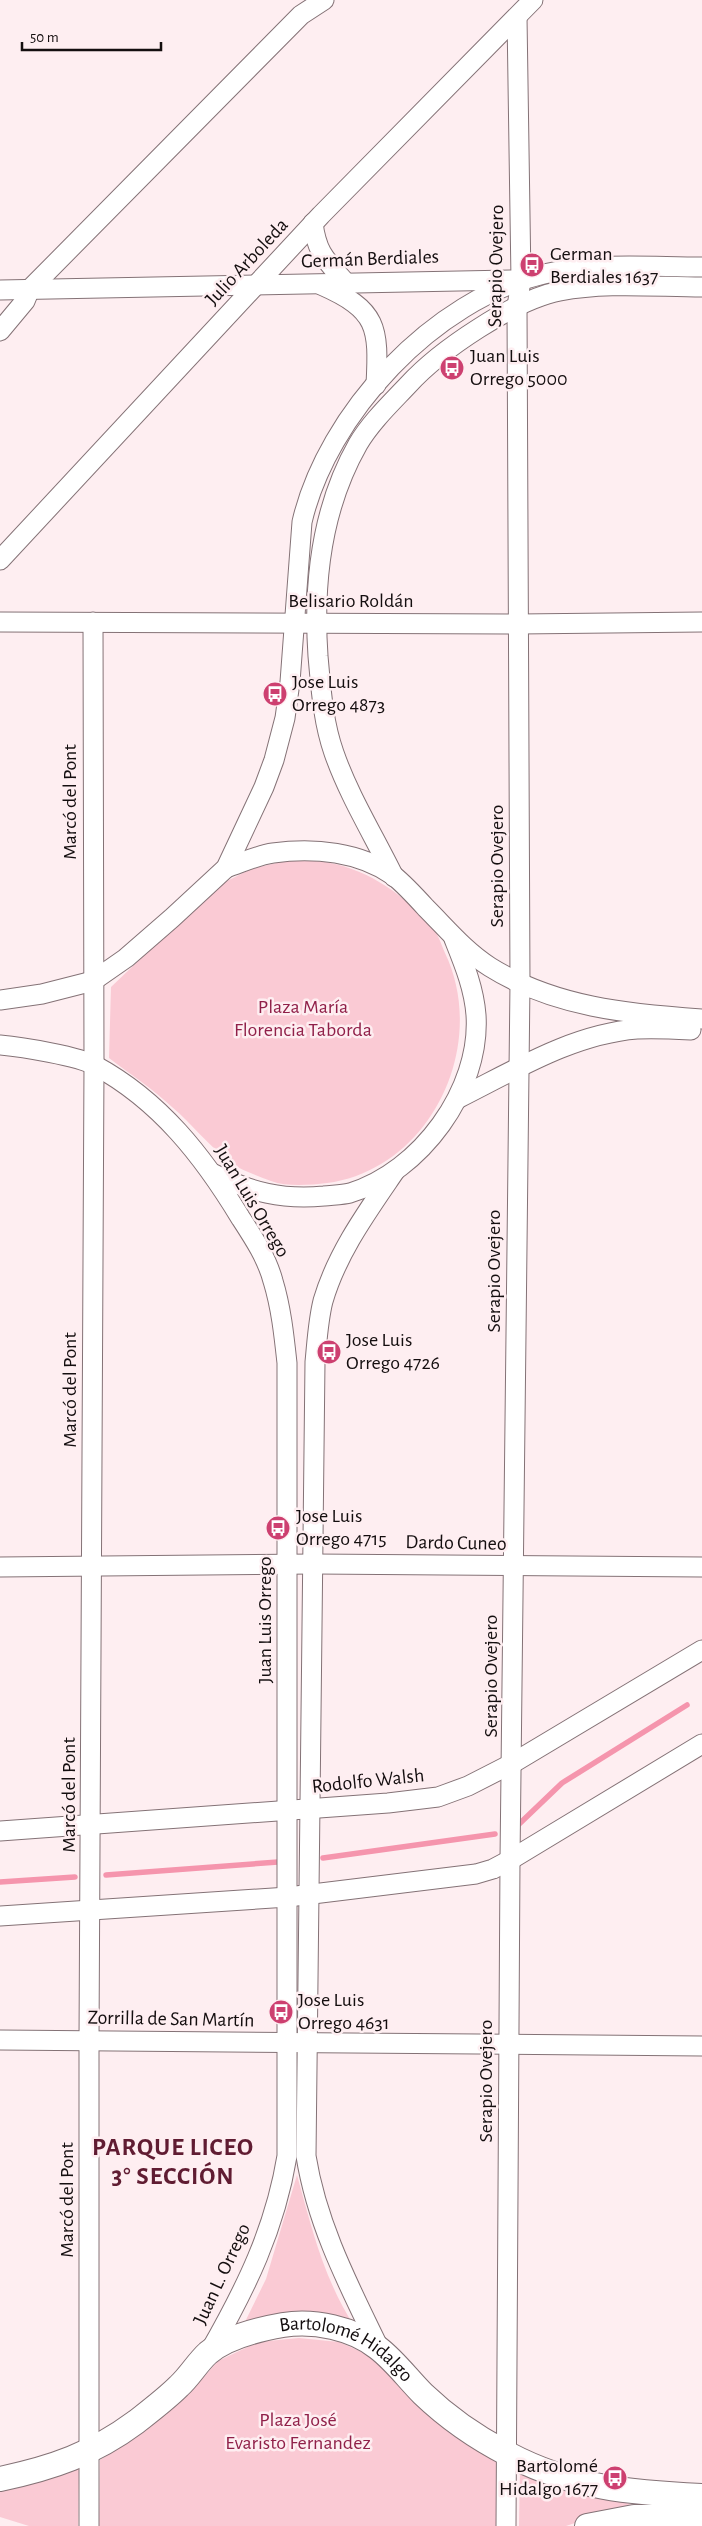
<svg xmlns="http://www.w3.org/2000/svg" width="702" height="2526" viewBox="0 0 702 2526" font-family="'Alegreya Sans',sans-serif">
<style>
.park{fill:#facad4}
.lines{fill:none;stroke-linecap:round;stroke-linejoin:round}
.stream{stroke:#f595ad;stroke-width:5.5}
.minor-casing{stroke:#847276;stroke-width:21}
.tertiary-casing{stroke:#847276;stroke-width:26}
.minor{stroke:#fff;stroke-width:19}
.tertiary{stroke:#fff;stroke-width:24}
.labels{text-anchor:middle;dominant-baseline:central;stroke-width:5;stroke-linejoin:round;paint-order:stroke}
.poi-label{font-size:20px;fill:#140e0f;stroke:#feeef1;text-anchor:start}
.street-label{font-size:20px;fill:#140e0f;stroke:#feeef1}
.park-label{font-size:20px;fill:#902049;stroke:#feeef1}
.district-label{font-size:25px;font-weight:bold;letter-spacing:1px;fill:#601c32;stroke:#feeef1}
</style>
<rect width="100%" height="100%" fill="#feeef1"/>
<!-- park -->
<g class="park">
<path d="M289,860c13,1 28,0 41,3 39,7 77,34 101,63 7,7 10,18 14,27 44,92 -14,216 -118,230 -17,2 -40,4 -56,-2 -13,-5 -31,-11 -41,-19 -21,-16 -38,-38 -58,-55 -19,-18 -42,-33 -63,-49l2,-71 106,-101 34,-17z"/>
<path d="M297,2175c15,54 27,105 58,152l-114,3 25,-51z"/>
<path d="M299,2338l40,4 32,14 32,34 38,35 55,34v67h-397l1,-66 42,-27 45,-37 31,-35 40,-19z"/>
<path d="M79,2463l-1,63h-49l-29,-9v-29z"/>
<path d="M520,2470l46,21 65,13 -65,22h-47z"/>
</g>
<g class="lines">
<!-- stream -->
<g class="stream">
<path d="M516,1827l46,-44 125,-78"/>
<path d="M323,1858l172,-24"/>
<path d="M106,1875l172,-13"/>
<path d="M0,1882l75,-5"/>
</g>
<defs>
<g id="minor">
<path d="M313,223c4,31 13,37 33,60"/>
<path d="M321,285c57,25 58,42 55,100"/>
<path d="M0,290l514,-10"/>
<path d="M0,331l25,-30 5,-12 271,-274 23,-15"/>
<path d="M0,560l321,-345 212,-215"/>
<path d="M0,622l519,2 183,-2"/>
<path d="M226,868c15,-5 32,-13 47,-15 41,-6 87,-1 121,23 11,9 22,21 32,32 21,21 39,43 64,59 64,40 138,47 212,52"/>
<path d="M394,877c-20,-41 -45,-81 -60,-124 -11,-31 -13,-64 -16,-97 -5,-73 3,-147 40,-212 13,-22 33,-41 50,-59 32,-35 106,-85 152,-94 46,-9 96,-4 142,-4"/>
<path d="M0,1000l42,-6 51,-13 33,-23 46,-40 54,-50 38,-81 10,-27 11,-42 5,-36 12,-160c25,-108 132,-223 242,-248 51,-12 106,-7 158,-7"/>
<path d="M0,1045c21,2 79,11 96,21 64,35 107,90 144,151 13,20 27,41 33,64 8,26 11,54 14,82v793c-12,73 -41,132 -77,195"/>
<path d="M459,1098c56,-28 114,-64 178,-69 18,-1 36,0 54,1"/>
<path d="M214,1174c37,18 68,26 110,22 8,-1 18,-1 26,-3 70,-21 131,-103 126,-178 -2,-27 -12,-51 -22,-76"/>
<path d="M0,1567l315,-3 387,3"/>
<path d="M0,1831l388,-28 50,-6 30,-11 45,-23 189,-113"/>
<path d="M0,1916l288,-19 188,-23 17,-5 17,-9 192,-116"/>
<path d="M0,2040l702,6"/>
<path d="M379,2348c-30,-62 -62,-123 -73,-192l9,-794c2,-20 3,-41 8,-61 14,-48 44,-89 72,-130"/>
<path d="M89,2526v-485l5,-976 -1,-443"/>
<path d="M506,2526l4,-666 10,-877 -3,-676 4,-27 -4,-263"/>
</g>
<g id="tertiary">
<path id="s1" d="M0,2479c52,-11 93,-25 136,-57 14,-11 30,-23 43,-36 11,-10 18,-23 29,-33 19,-16 52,-24 75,-28 31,-5 70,3 95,23 17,13 30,31 45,46 25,24 54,44 85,60 64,34 124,39 194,42"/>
<path d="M587,2526l47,-9h68"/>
</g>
</defs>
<!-- minor casing -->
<use href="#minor" class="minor-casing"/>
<!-- tertiary casing -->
<use href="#tertiary" class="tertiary-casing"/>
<!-- minor -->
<use href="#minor" class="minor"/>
<!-- tertiary -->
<use href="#tertiary" class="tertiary"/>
</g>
<!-- icons -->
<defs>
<symbol id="bus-disc" viewBox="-11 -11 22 22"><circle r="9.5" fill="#cd4070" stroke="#feeef1"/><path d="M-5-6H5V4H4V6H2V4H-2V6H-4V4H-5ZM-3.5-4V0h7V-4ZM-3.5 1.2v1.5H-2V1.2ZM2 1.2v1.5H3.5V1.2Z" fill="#fff"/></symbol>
</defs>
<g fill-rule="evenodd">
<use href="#bus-disc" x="518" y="251" width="28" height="28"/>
<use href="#bus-disc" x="438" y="354" width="28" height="28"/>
<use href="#bus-disc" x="261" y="680" width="28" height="28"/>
<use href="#bus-disc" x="315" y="1338" width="28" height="28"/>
<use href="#bus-disc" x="264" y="1514" width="28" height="28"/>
<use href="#bus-disc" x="267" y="1998" width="28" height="28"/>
<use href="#bus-disc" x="601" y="2464" width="28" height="28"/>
</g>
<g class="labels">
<!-- poi labels -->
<g class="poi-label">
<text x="550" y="254">German<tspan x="550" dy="23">Berdiales 1637</tspan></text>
<text x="470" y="356">Juan Luis<tspan x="470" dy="23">Orrego 5000</tspan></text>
<text x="292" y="682">Jose Luis<tspan x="292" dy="23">Orrego 4873</tspan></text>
<text x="346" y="1340">Jose Luis<tspan x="346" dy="23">Orrego 4726</tspan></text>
<text x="296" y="1516">Jose Luis<tspan x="296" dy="23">Orrego 4715</tspan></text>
<text x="298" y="2000">Jose Luis<tspan x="298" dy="23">Orrego 4631</tspan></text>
<text x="598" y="2466" text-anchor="end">Bartolomé<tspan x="598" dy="23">Hidalgo 1677</tspan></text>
</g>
<!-- street labels -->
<g class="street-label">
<text transform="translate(370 259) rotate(-2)">Germán Berdiales</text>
<text transform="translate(247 262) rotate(-47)">Julio Arboleda</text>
<text transform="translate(496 266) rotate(-89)">Serapio Ovejero</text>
<text x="351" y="601">Belisario Roldán</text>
<text transform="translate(70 802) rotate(-90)">Marcó del Pont</text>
<text transform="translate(497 866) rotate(-90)">Serapio Ovejero</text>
<text transform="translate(252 1201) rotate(59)">Juan Luis Orrego</text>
<text transform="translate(494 1271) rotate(-90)">Serapio Ovejero</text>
<text transform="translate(70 1390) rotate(-90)">Marcó del Pont</text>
<text transform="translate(456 1543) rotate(1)">Dardo Cuneo</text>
<text transform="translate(265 1620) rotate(-90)">Juan Luis Orrego</text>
<text transform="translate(491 1676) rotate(-90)">Serapio Ovejero</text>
<text transform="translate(368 1781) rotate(-6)">Rodolfo Walsh</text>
<text transform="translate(69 1795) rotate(-90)">Marcó del Pont</text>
<text transform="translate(171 2019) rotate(1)">Zorrilla de San Martín</text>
<text transform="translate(486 2081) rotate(-90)">Serapio Ovejero</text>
<text transform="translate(67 2200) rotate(-90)">Marcó del Pont</text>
<text transform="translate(222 2274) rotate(-65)">Juan L. Orrego</text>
<text stroke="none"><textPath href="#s1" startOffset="400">Bartolomé Hidalgo</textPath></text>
</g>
<!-- park labels -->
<g class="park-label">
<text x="303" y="1007">Plaza María<tspan x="303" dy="23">Florencia Taborda</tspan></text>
<text x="298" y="2420">Plaza José<tspan x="298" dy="23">Evaristo Fernandez</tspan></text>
</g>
<!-- district labels -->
<g class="district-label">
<text x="173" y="2147">PARQUE LICEO<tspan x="173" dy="29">3° SECCIÓN</tspan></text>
</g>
</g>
<!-- scale -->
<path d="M22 42v8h139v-8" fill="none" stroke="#140e0f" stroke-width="2.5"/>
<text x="30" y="42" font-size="15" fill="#140e0f" stroke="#feeef1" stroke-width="4" paint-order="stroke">50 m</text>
</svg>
